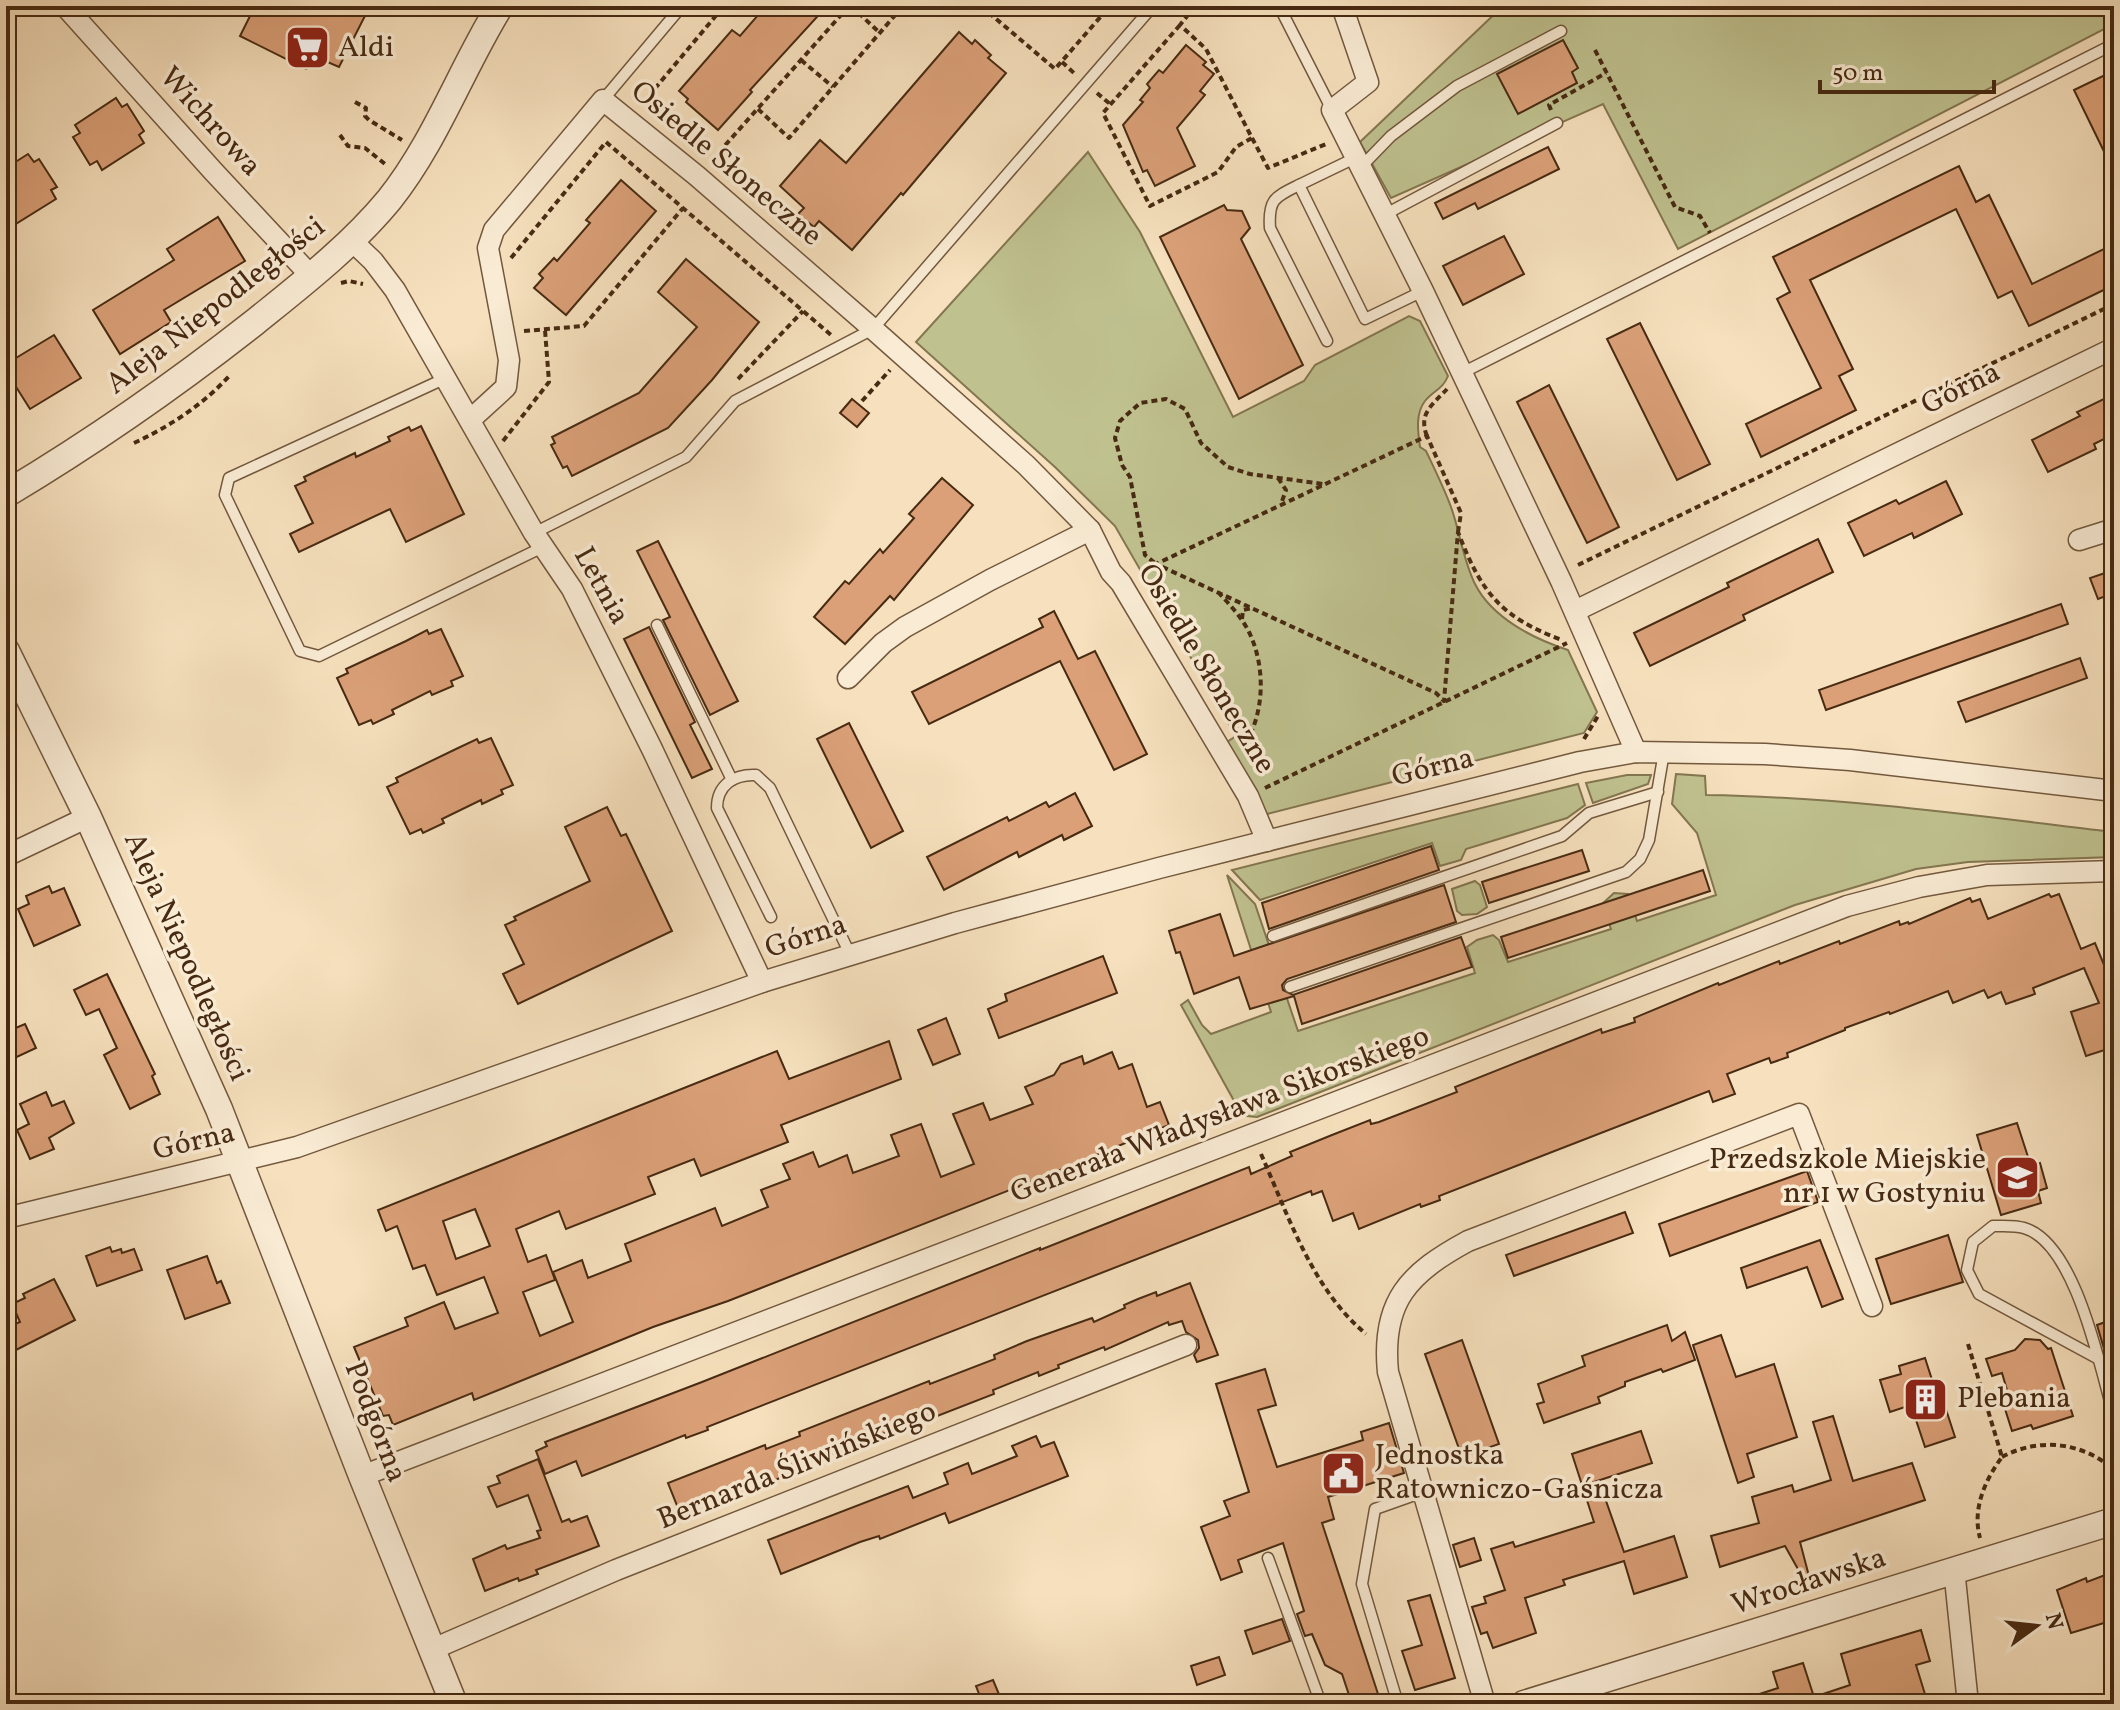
<svg xmlns="http://www.w3.org/2000/svg" width="2120" height="1710" viewBox="0 0 2120 1710" font-family="Vollkorn,serif">
<style>
.green{fill:#bfc18f;stroke:#837650;stroke-width:2}
.building{fill:#dba078;stroke:#472a12;stroke-width:2;fill-rule:evenodd}
.lines{fill:none;stroke-linecap:round;stroke-linejoin:round}
.service-casing{stroke:#73583d;stroke-width:13}
.minor-casing{stroke:#73583d;stroke-width:23}
.tertiary-casing{stroke:#73583d;stroke-width:29}
.path{stroke:#472a12;stroke-width:4;stroke-dasharray:6 4;stroke-linecap:butt}
.service{stroke:#f9ebd4;stroke-width:10}
.minor{stroke:#f9ebd4;stroke-width:20}
.tertiary{stroke:#f9ebd4;stroke-width:26}
.labels{text-anchor:middle;dominant-baseline:central;stroke-width:7;stroke-linejoin:round;paint-order:stroke}
.poi-label{font-size:30px;fill:#472a12;stroke:#f9ebd4;text-anchor:start}
.street-label{font-size:30px;fill:#472a12;stroke:#f9ebd4}
</style>
<rect width="100%" height="100%" fill="#f6e0bd"/>
<filter id="stains"><feTurbulence type="fractalNoise" baseFrequency=".0025" numOctaves="4"/><feColorMatrix values="0 0 0 0 .2 0 0 0 0 .09 0 0 0 0 .02 0 0 0 .5 -.17"/></filter>
<radialGradient id="worn" r=".72"><stop offset=".6" stop-color="#630" stop-opacity="0"/><stop offset="1" stop-color="#630" stop-opacity=".3"/></radialGradient>
<!-- green -->
<g class="green">
<path d="M1503,6h611v18l-436,225 -75,-145 -212,94 -31,-56z"/>
<path d="M1088,152l52,80 93,185 71,-36 11,-16 94,-49 11,5 28,55c-5,13 -15,15 -23,25 -10,13 -7,31 -5,46l6,4c9,19 18,37 25,56 9,25 12,53 24,77 17,34 59,55 93,66l29,62 -13,21 -317,81 -43,-70 12,-8 -121,-210 -59,-58 -140,-126z"/>
<path d="M1676,774l29,2 1,19c134,2 266,20 399,36l3,-18h6v44l-146,5 -52,7 -121,36 -538,212 -10,-1 -9,-8 -57,-103 7,-5 14,25 9,9 60,-22 -44,-137 28,29 43,127 177,-58 -8,-26 10,-7 16,-5 6,5 9,22 103,-33 -9,-25 12,-11 14,1 9,27 79,-26 -19,-62 -25,-29z"/>
<path d="M1627,775h24l-3,9 -55,19 -7,-20z"/>
<path d="M1578,784l7,21 -18,13 -101,31 -5,11 -21,6 -8,-23 -172,57 -28,-30z"/>
<path d="M1475,881l5,4 7,22 -10,7 -15,1 -5,-4 -5,-22z"/>
</g>
<!-- building -->
<g class="building">
<path d="M255,6h115l-31,61 -16,-7 -17,9 -66,-33z"/>
<path d="M766,6h61l-77,84 2,2 -34,38 -32,-28 2,-3 -9,-8 53,-61 8,6z"/>
<path d="M959,32l13,12 3,-4 16,15 -3,3 18,15 -103,122 -2,-2 -49,57 -33,-29 -5,6 -16,-13 6,-6 -24,-22 40,-46 26,23z"/>
<path d="M1563,40l15,28 -6,4 5,11 -59,31 -21,-40z"/>
<path d="M1186,45l20,17 -3,3 11,9 -14,17 5,4 -28,33 18,38 -40,20 -8,-16 -4,2 -20,-47 20,-23 -3,-2 10,-12 -3,-4 12,-14 4,3z"/>
<path d="M2107,74l7,15v83l-40,-82z"/>
<path d="M116,98l6,9 5,-3 17,27 -5,4 5,8 -42,27 -5,-9 -7,4 -17,-28 7,-4 -5,-8z"/>
<path d="M1548,147l11,22 -81,40 -3,-6 -32,16 -8,-16z"/>
<path d="M28,154l6,8 5,-3 18,28 -6,3 5,9 -42,26 -8,-14v-43z"/>
<path d="M1959,166l17,36 13,-7 43,89 76,-37 6,12v26l-85,41 -17,-35 -14,7 -42,-89 -146,71 43,89 -14,7 17,34 -95,47 -15,-33 75,-36 -44,-89 13,-7 -17,-35z"/>
<path d="M621,180l35,31 -90,104 -32,-27 9,-10 -4,-4 15,-16 3,3 33,-38 -4,-3z"/>
<path d="M1224,205l3,5 15,1 8,17 -9,11 62,126 -64,34 -79,-162z"/>
<path d="M218,217l27,44 -81,49 7,12 -51,32 -27,-44 81,-50 -7,-11z"/>
<path d="M1504,236l20,38 -61,31 -20,-39z"/>
<path d="M686,259l73,63 -47,58 -44,48 -96,48 -5,-10 -4,2 -12,-23 4,-2 -3,-6 87,-44 58,-66 -39,-35z"/>
<path d="M1640,323l70,141 -33,16 -70,-141z"/>
<path d="M54,335l27,43 -51,31 -24,-38v-7z"/>
<path d="M1549,385l70,142 -32,16 -70,-141z"/>
<path d="M2114,394v40l-20,10 2,5 -48,23 -16,-32 48,-24 -3,-4z"/>
<path d="M852,399l17,14 -12,14 -17,-14z"/>
<path d="M421,426l43,88 -58,28 -16,-33 -91,43 -9,-18 23,-11 -18,-37 11,-5 -2,-4 51,-24 1,4 34,-16 -2,-4 21,-10 2,4z"/>
<path d="M942,478l31,27 -79,95 -4,-4 -45,48 -31,-27 31,-36 4,3 31,-35 3,4 31,-35 -5,-4z"/>
<path d="M1946,481l16,33 -48,24 -2,-5 -48,23 -16,-33 48,-23 3,4z"/>
<path d="M1818,539l15,33 -90,43 2,5 -95,46 -16,-33 95,-46 -2,-4z"/>
<path d="M658,541l80,160 -28,14 -47,-95 7,-3 -33,-66z"/>
<path d="M2114,570v23l-16,6 -8,-21z"/>
<path d="M2061,604l7,20 -242,86 -7,-20z"/>
<path d="M1054,611l24,48 17,-8 52,103 -33,16 -54,-109 -131,63 -17,-32 131,-65 -4,-8z"/>
<path d="M649,627l46,95 -5,3 22,44 -20,9 -68,-139z"/>
<path d="M441,629l22,47 -12,5 2,5 -21,9 -2,-4 -38,19 2,4 -21,10 -2,-4 -12,5 -22,-47 11,-5 -2,-4 60,-28 21,-11 2,4z"/>
<path d="M2080,658l7,20 -121,44 -8,-20z"/>
<path d="M849,723l54,108 -32,17 -54,-109z"/>
<path d="M491,738l22,47 -12,5 2,4 -21,10 -1,-4 -39,19 2,4 -21,10 -2,-4 -11,5 -23,-47 11,-5 -2,-4 60,-29 21,-10 2,4z"/>
<path d="M1075,793l17,33 -28,14 -2,-5 -43,22 -2,-5 -73,38 -17,-33 80,-40 2,4 37,-19 3,5z"/>
<path d="M607,807l14,29 5,-2 46,97 -154,73 -15,-30 21,-10 -19,-39 11,-5 -2,-3 76,-36 -25,-54z"/>
<path d="M1431,846l8,24 -170,59 -7,-26z"/>
<path d="M1582,850l7,21 -100,32 -7,-21z"/>
<path d="M1703,870l7,21 -202,67 -7,-21z"/>
<path d="M1444,885l12,37 -169,57 -5,6 1,5 10,5 168,-58 11,30 -170,57 -8,-28 -44,13 -11,-32 -45,17 -14,-42 -4,1 -7,-22 51,-17 14,42z"/>
<path d="M49,886l3,7 12,-5 16,37 -46,21 -16,-37 11,-5 -3,-8z"/>
<path d="M2049,894l2,3 8,-3 22,55 14,-6 19,46v58l-28,9 -15,-44 28,-9 -15,-35 -51,20 2,6 -29,10 -5,-12 -13,6 -4,-8 -31,13 -5,-12 -58,23 -1,-2 -44,16v2l-58,23 1,4 -17,6 -2,-5 -42,16 8,20 -22,8 -4,-11 -270,105 1,4 -19,7 -1,-3 -61,25 -6,-16 -20,8 -11,-30 -10,4 -1,-4 -604,236 1,3 -22,8 -1,-3 -103,41 -6,-15 -31,13 -9,-23 11,-5 -2,-4 21,-8 136,-52 338,-134v2l209,-83 2,7 41,-18 -2,-4 42,-17 38,-15 1,4 8,-2 78,-30 -2,-5 146,-58 1,4 33,-11 -1,-4 84,-35 1,2 60,-24 1,3 59,-23 1,3 59,-23 1,4 8,-3 1,2 61,-26 2,4 8,-3 8,20z"/>
<path d="M1103,956l14,37 -118,45 -11,-29 19,-8 -2,-7z"/>
<path d="M107,974l48,100 -3,2 8,18 -30,15 -26,-54 13,-7 -18,-39 -13,6 -12,-25z"/>
<path d="M946,1018l14,36 -27,11 -15,-35z"/>
<path d="M25,1024l11,24 -30,14v-30z"/>
<path d="M889,1041l12,38 -120,46 7,17 -87,34 -7,-17 -28,11 -18,7 7,17 -89,35 -7,-18 -43,18 12,33 18,-7 9,25 -32,12 17,44 33,-14 -20,-50 29,-12 6,18 43,-17 -6,-17 90,-36 7,18 46,-19 -7,-17 29,-11 -7,-15 30,-12 6,15 28,-12 6,18 46,-17 -8,-21 30,-11 20,53 33,-13 -21,-50 30,-11 7,17 43,-16 -8,-17 29,-12 7,-11 21,-8 2,8 28,-12 7,17 13,-5 15,43 13,-5 9,23 -116,48 -325,128 -75,26 -179,73 -2,-7 -79,32 -4,-10 -6,1 -29,-69 54,-21 -3,-8 39,-16 11,27 43,-16 -14,-36 -47,18 -12,-30 -12,4 -16,-43 -11,5 -8,-21 399,-159 12,28zM475,1209l15,37 -34,13 -13,-38z"/>
<path d="M46,1092l6,14 12,-5 10,22 -25,15 5,11 -24,10 -13,-29 12,-6 -9,-20z"/>
<path d="M2017,1123l14,43 9,-3 7,25 -9,3 3,12 -40,12 -24,-80z"/>
<path d="M1807,1171l11,31 -148,54 -11,-32z"/>
<path d="M1625,1212l8,21 -119,43 -8,-21z"/>
<path d="M1948,1235l15,47 -72,22 -15,-45z"/>
<path d="M1820,1240l23,59 -21,8 -15,-40 -60,21 -6,-20z"/>
<path d="M110,1247l2,5 9,-3 1,4 12,-4 8,21 -45,16 -11,-30z"/>
<path d="M207,1256l10,27 4,-2 9,22 -45,16 -18,-49z"/>
<path d="M54,1279l21,41 -69,35v-27l14,-6 -8,-18 13,-6 -2,-4z"/>
<path d="M1190,1283l28,72 -21,7 -3,-7 5,-7 -1,-8 -12,-8 -4,-11 -13,4 -1,-3 -63,28 -1,-3 -46,18 1,3 -20,8 -1,-4 -45,18 1,4 -85,33 -2,-4 -65,29 -1,-1 -46,16 2,4 -63,26 -21,8 -1,-4 -32,12 -12,-30 97,-38 1,4 34,-13 -1,-4 130,-51 1,3 65,-25 -1,-4 33,-14 65,-23 2,4 31,-14 -1,-3 14,-6 18,-7 1,4z"/>
<path d="M2114,1319v57h-2l-15,-51z"/>
<path d="M1667,1325l5,16 13,-9 10,28 -32,12 -2,-3 -36,13v4l-27,11 2,6 -56,20 -7,-19 7,-2 -6,-18 47,-18 -3,-10z"/>
<path d="M1721,1335l15,42 38,-13 23,73 -50,17 7,23 -16,6 -45,-138z"/>
<path d="M2025,1339l15,1 8,9 3,-1 22,68 -40,13 -2,-4 -19,6 -7,-22 7,-2 -10,-34 -10,3 -6,-17 29,-9z"/>
<path d="M1462,1340l37,104 -37,13 -37,-103z"/>
<path d="M1925,1358l11,34 4,-1 15,46 -30,10 -14,-42 -21,7 -10,-32 21,-6 -2,-8z"/>
<path d="M1265,1369l11,36 -18,5 19,57 86,-27 -2,-8 28,-9 15,50 -76,24 6,22 -12,4 58,177 -12,4h-16l-10,-30 -17,-9 -13,-31 -7,2 -8,-22 7,-3 -21,-68 -45,17 4,12 -21,8 -20,-53 29,-11 -6,-15 25,-9 -33,-108z"/>
<path d="M1833,1416l20,65 59,-18 13,37 -125,42 9,34 -6,2 -18,-32 -65,21 -9,-31 48,-13 -7,-26 40,-12 2,7 37,-12 -18,-58z"/>
<path d="M1641,1431l11,32 -61,20 8,-2 25,71 50,-16 13,41 -53,17 -10,-33 -61,19 2,5 -40,13 11,35 -43,15 -6,-16 -6,2 -9,-27 14,-4 -2,-6 21,-7 -14,-41 22,-7 2,5 79,-25 -22,-68z"/>
<path d="M1036,1436l5,11 13,-5 14,34 -119,47 -4,-10 -65,26 -1,-3 -19,6 -79,32 -13,-34 140,-54 5,12 35,-14 -4,-11 24,-10 4,11 45,-18 -5,-10z"/>
<path d="M538,1459l24,63 7,-3 2,3 16,-6 12,30 -63,24 2,4 -19,7 -1,-3 -33,13 -12,-32 32,-14 2,4 33,-11 -3,-7 4,-1 -13,-35 -31,12 -9,-20 12,-4 -3,-7z"/>
<path d="M1474,1538l7,22 -21,7 -7,-22z"/>
<path d="M2105,1575l9,27v18l-43,13 -14,-43 29,-12 1,4z"/>
<path d="M1430,1595l25,83 -40,12 -13,-39 20,-6 -14,-44z"/>
<path d="M1282,1619l8,22 -37,13 -8,-23z"/>
<path d="M1921,1630l9,31 -14,4 12,39h-186l-1,-4 37,-12 -5,-16 30,-9 11,34 36,-12 -9,-31z"/>
<path d="M1219,1657l6,18 -28,10 -6,-19z"/>
<path d="M993,1680l10,24h-20l-7,-18z"/>
</g>
<g class="lines">
<defs>
<g id="service">
<path d="M1279,6l53,104"/>
<path d="M603,100l79,-94"/>
<path d="M1355,158l-56,27 66,134 58,-28"/>
<path d="M1360,168l31,-32 66,-50 104,-55"/>
<path d="M1299,185c-24,12 -31,14 -29,43l57,113"/>
<path d="M1384,215l173,-92"/>
<path d="M1462,373l652,-329"/>
<path d="M446,378l-217,100 -4,17 75,156 19,5 224,-109"/>
<path d="M534,533l152,-76 49,-56 138,-72 280,-323"/>
<path d="M657,625l75,155"/>
<path d="M771,917l-54,-109c0,-23 17,-34 39,-33l14,13 80,166"/>
<path d="M1273,936l289,-100 27,-23 69,-21"/>
<path d="M1290,987l336,-115 14,-13 9,-19 15,-88"/>
<path d="M2097,1358l-118,-64 -12,-24 6,-28 20,-16c9,0 22,-1 31,2 52,15 76,140 90,188"/>
<path d="M1268,1558l53,146"/>
<path d="M1398,1704l-36,-120 13,-75 48,-17"/>
</g>
<g id="minor">
<path d="M65,6l148,165 99,106"/>
<path d="M1342,6l26,76 -36,28 91,181 138,290 75,171"/>
<path d="M351,240l22,21 22,29 139,243 38,56 80,160 110,233"/>
<path d="M470,420l36,-33 3,-27 -21,-112 6,-18 109,-130 94,76 176,153 153,136 64,65"/>
<path d="M2079,540l35,-11"/>
<path d="M1575,611l539,-263"/>
<path d="M848,678l35,-35 22,-16 85,-47 100,-50 21,42 10,11 127,213 19,45"/>
<path d="M6,856l82,-39"/>
<path d="M6,1218l291,-71 465,-165 193,-59 204,-55 421,-106 56,-10 129,2 85,6 264,31"/>
<path d="M362,1476l1485,-570 72,-19 68,-12 127,-4"/>
<path d="M1954,1569l14,135"/>
<path d="M433,1649l183,-79 570,-225"/>
<path d="M1485,1704l-97,-332c-7,-71 21,-99 80,-131l331,-127 73,192"/>
</g>
<g id="tertiary">
<path d="M6,494c87,-52 169,-109 249,-172 47,-38 95,-75 134,-122 47,-59 72,-131 111,-194"/>
<path d="M6,651l82,166 131,292 143,367 92,228"/>
<path d="M1524,1704l590,-183"/>
</g>
</defs>
<!-- service casing -->
<use href="#service" class="service-casing"/>
<!-- minor casing -->
<use href="#minor" class="minor-casing"/>
<!-- tertiary casing -->
<use href="#tertiary" class="tertiary-casing"/>
<!-- path -->
<g class="path">
<path d="M851,6l29,27"/>
<path d="M981,6l74,63 55,-63"/>
<path d="M1180,25l-77,88 47,93 68,-34 18,-25 16,-9 -46,-89 -26,-24 15,-19"/>
<path d="M1595,50l80,157 25,9 10,17"/>
<path d="M801,60l32,27"/>
<path d="M1062,62l13,12"/>
<path d="M1097,93l13,11"/>
<path d="M355,102l11,6 -1,8 4,4 33,20"/>
<path d="M642,104l82,-98"/>
<path d="M758,109l31,29 114,-132"/>
<path d="M1551,110l-2,-5 57,-32"/>
<path d="M340,135l8,11 17,2 20,16"/>
<path d="M1252,138l16,30 58,-24"/>
<path d="M712,160l137,-154"/>
<path d="M511,258l95,-116 225,193"/>
<path d="M341,283l8,-2 14,3"/>
<path d="M524,331l60,-5 99,-118"/>
<path d="M738,379l65,-68"/>
<path d="M862,401l28,-31"/>
<path d="M1427,436c-9,-22 5,-31 20,-47"/>
<path d="M503,441l46,-59 -4,-52"/>
<path d="M134,443c35,-16 70,-39 96,-68"/>
<path d="M1278,478l8,12 -5,14"/>
<path d="M1458,532l3,-19 -34,-77 -271,128 280,129 8,8 14,-169c23,60 42,85 104,108"/>
<path d="M1578,565l536,-261"/>
<path d="M1140,572l16,-8 -11,-9 -15,-78 -8,-12 -7,-27 5,-17 20,-18 26,-4 19,10 16,34 27,24 22,7 73,10"/>
<path d="M1218,592c11,12 23,24 31,40 17,35 16,83 -6,115"/>
<path d="M6,613l8,16"/>
<path d="M1242,619l1,-9 10,-2"/>
<path d="M1584,739l14,-23"/>
<path d="M1265,788l302,-145"/>
<path d="M192,1150l7,-6 4,-9"/>
<path d="M1261,1154c28,63 51,135 105,180"/>
<path d="M1968,1344l34,113c-17,23 -30,52 -22,81"/>
<path d="M2002,1457c37,-20 81,-15 112,13"/>
</g>
<!-- service -->
<use href="#service" class="service"/>
<!-- minor -->
<use href="#minor" class="minor"/>
<!-- tertiary -->
<use href="#tertiary" class="tertiary"/>
</g>
<!-- icons -->
<defs>
<symbol id="supermarket-square" viewBox="-11 -11 22 22"><rect x="-9" y="-9" width="18" height="18" rx="4" fill="#8f2418" stroke="#f9ebd4"/><path d="M-6-5.5h2.5l.6 2H6L4.5 2H-2.5L-4.4-4H-6ZM-1.5 3.2a1.3 1.3 0 1 0 .1 0ZM3 3.2a1.3 1.3 0 1 0 .1 0Z" fill="#fff"/></symbol>
<symbol id="school-square" viewBox="-11 -11 22 22"><rect x="-9" y="-9" width="18" height="18" rx="4" fill="#8f2418" stroke="#f9ebd4"/><path d="M0-5L7-2L0 1L-7-2ZM-4 1L0 2.5L4 1V4Q0 6-4 4Z" fill="#fff"/></symbol>
<symbol id="building-square" viewBox="-11 -11 22 22"><rect x="-9" y="-9" width="18" height="18" rx="4" fill="#8f2418" stroke="#f9ebd4"/><path d="M-4-6H4V6H1V3H-1V6H-4ZM-2.5-4.3h1.7v1.8h-1.7ZM.8-4.3h1.7v1.8H.8ZM-2.5-1h1.7V.8h-1.7ZM.8-1h1.7V.8H.8Z" fill="#fff"/></symbol>
<symbol id="civic-square" viewBox="-11 -11 22 22"><rect x="-9" y="-9" width="18" height="18" rx="4" fill="#8f2418" stroke="#f9ebd4"/><path d="M-.6-6.5H3V-4.5H.6V-3L4-1V1h2V6H-6V1h2V-1L-.6-3ZM-1.2 2.5V6h2.4V2.5Z" fill="#fff"/></symbol>
</defs>
<g fill-rule="evenodd">
<use href="#supermarket-square" x="282" y="22" width="51" height="51"/>
<use href="#school-square" x="1992" y="1152" width="51" height="51"/>
<use href="#building-square" x="1900" y="1374" width="51" height="51"/>
<use href="#civic-square" x="1318" y="1448" width="51" height="51"/>
</g>
<g class="labels">
<!-- poi labels -->
<g class="poi-label">
<text x="338" y="48">Aldi</text>
<text x="1986" y="1160" text-anchor="end">Przedszkole Miejskie<tspan x="1986" dy="34">nr 1 w Gostyniu</tspan></text>
<text x="1957" y="1399">Plebania</text>
<text x="1375" y="1456">Jednostka<tspan x="1375" dy="34">Ratowniczo-Gaśnicza</tspan></text>
</g>
<!-- street labels -->
<g class="street-label">
<text transform="translate(210 122) rotate(48)">Wichrowa</text>
<text transform="translate(726 164) rotate(40)">Osiedle Słoneczne</text>
<text transform="translate(216 306) rotate(-38)">Aleja Niepodległości</text>
<text transform="translate(1961 389) rotate(-26)">Górna</text>
<text transform="translate(601 586) rotate(61)">Letnia</text>
<text transform="translate(1206 669) rotate(59)">Osiedle Słoneczne</text>
<text transform="translate(1433 768) rotate(-14)">Górna</text>
<text transform="translate(806 937) rotate(-18)">Górna</text>
<text transform="translate(186 957) rotate(66)">Aleja Niepodległości</text>
<text transform="translate(1220 1115) rotate(-21)">Generała Władysława Sikorskiego</text>
<text transform="translate(194 1142) rotate(-13)">Górna</text>
<text transform="translate(375 1422) rotate(69)">Podgórna</text>
<text transform="translate(797 1466) rotate(-22)">Bernarda Śliwińskiego</text>
<text transform="translate(1809 1582) rotate(-18)">Wrocławska</text>
</g>
</g>
<!-- margin -->
<rect width="2120" height="1710" fill="none" stroke="#f6e0bd" stroke-width="32"/>
<rect x="8" y="8" width="2104" height="1694" fill="none" stroke="#472a12" stroke-width="4"/>
<rect x="16" y="16" width="2088" height="1678" fill="none" stroke="#472a12" stroke-width="2"/>
<!-- north arrow -->
<g transform="translate(2036 1626) rotate(75)" stroke="#f9ebd4" stroke-width="6" paint-order="stroke">
<path d="M0-6L14 30L0 20L-14 30Z" fill="#472a12"/>
<text y="-12" font-size="22" font-weight="bold" text-anchor="middle" fill="#472a12">N</text>
</g>
<!-- scale -->
<path d="M1820 80v12h174v-12" fill="none" stroke="#472a12" stroke-width="4"/>
<text x="1832" y="80" font-size="24" fill="#472a12" stroke="#f9ebd4" stroke-width="6" paint-order="stroke">50 m</text>
<rect width="100%" height="100%" filter="url(#stains)"/>
<rect width="100%" height="100%" fill="url(#worn)"/>
</svg>
